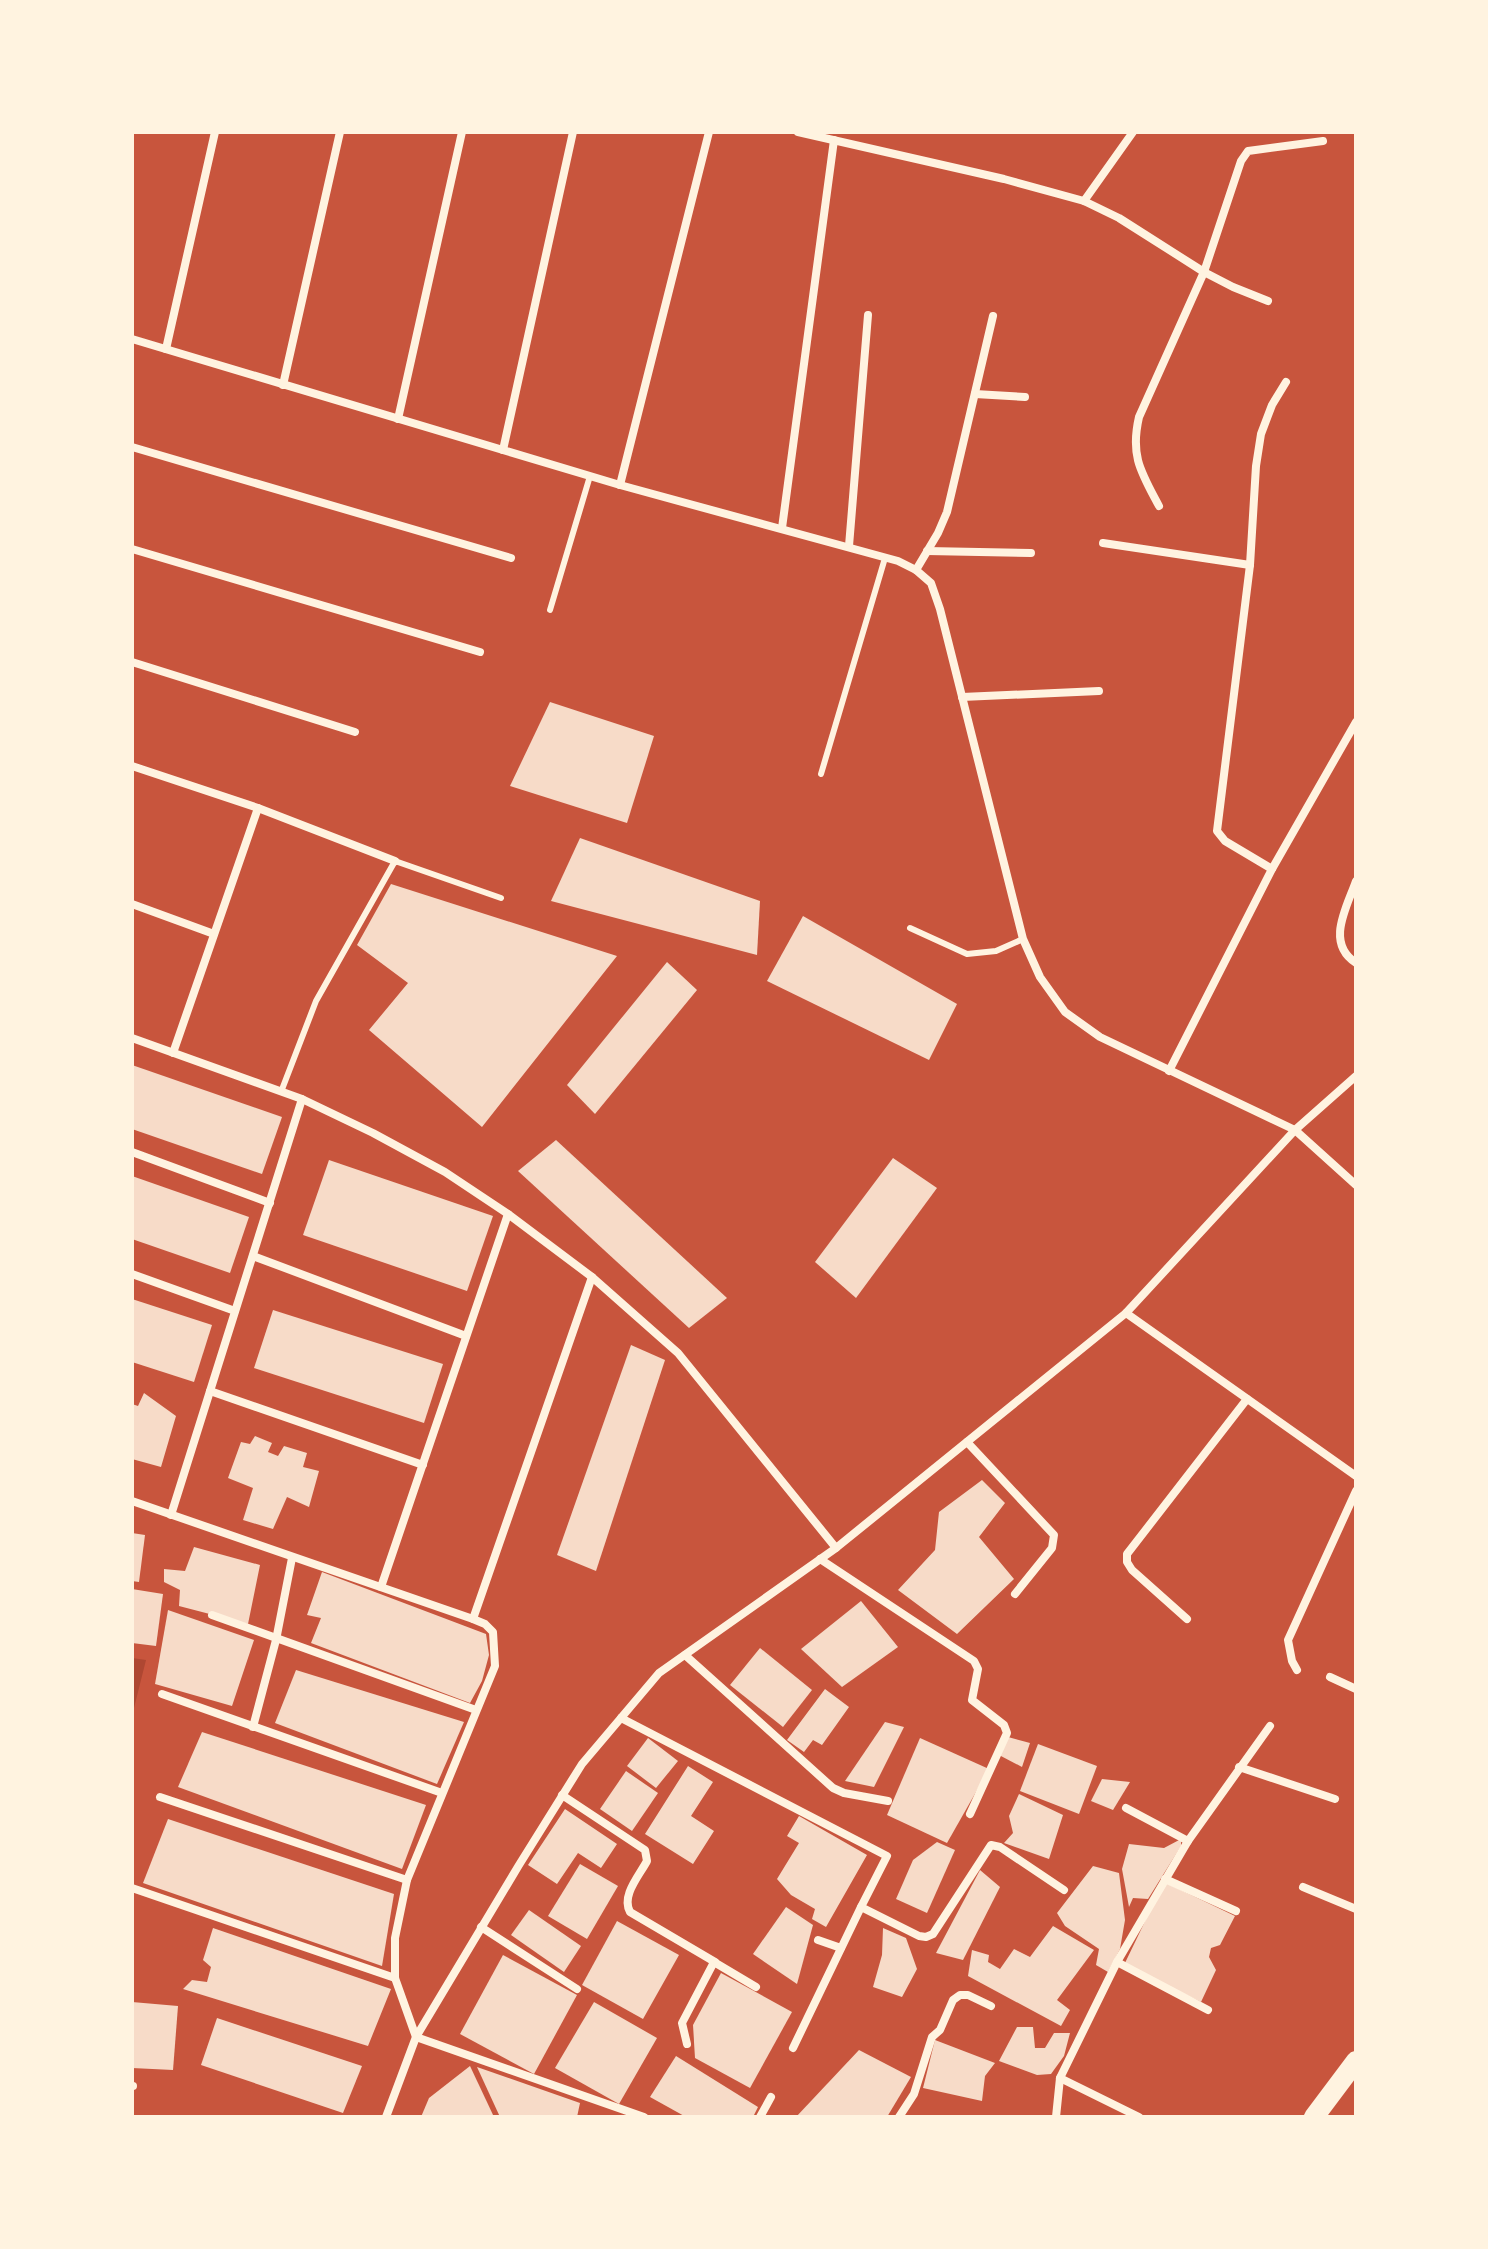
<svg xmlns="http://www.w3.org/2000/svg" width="1488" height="2249" viewBox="0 0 1488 2249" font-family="'Nunito Sans',sans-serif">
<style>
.green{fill:#ae4732}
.building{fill:#f7dbc8}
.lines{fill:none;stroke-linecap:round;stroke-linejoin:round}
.service{stroke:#fff3e0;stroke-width:6}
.minor{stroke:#fff3e0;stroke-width:8}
.primary{stroke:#fff3e0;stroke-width:20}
</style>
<rect width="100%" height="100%" fill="#c8553d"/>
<!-- green -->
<path class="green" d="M132,1658l14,2 -14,56z"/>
<!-- building -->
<g class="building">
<path d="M550,702l104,34 -27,87 -117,-37z"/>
<path d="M580,838l180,63 -3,54 -206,-54z"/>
<path d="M391,884l226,72 -135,171 -113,-97 39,-47 -51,-38z"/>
<path d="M803,916l154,88 -28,56 -162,-79z"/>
<path d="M667,962l30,28 -102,124 -28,-29z"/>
<path d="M132,1065l150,52 -20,57 -130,-45z"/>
<path d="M556,1140l171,158 -38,30 -171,-157z"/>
<path d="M893,1158l44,30 -81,110 -41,-36z"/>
<path d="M329,1160l164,56 -26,75 -164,-56z"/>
<path d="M132,1176l117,41 -19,56 -98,-34z"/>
<path d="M132,1299l80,26 -18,57 -62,-20z"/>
<path d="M273,1310l170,54 -19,59 -170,-55z"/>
<path d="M631,1345l34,15 -69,211 -39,-16z"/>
<path d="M144,1393l32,23 -15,51 -29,-8v-55l6,2z"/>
<path d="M255,1436l17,7 -4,9 10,4 6,-10 23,7 -4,14 16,4 -10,36 -22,-10 -14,32 -30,-9 10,-32 -25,-10 13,-36 9,2z"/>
<path d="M982,1480l23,23 -26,34 35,42 -57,55 -59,-44 37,-40 4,-38z"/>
<path d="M132,1533l13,2 -6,47 -7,-1z"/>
<path d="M194,1547l66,18 -12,59 -69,-18 1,-16 -16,-8v-13l21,2z"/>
<path d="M322,1572l164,62 3,21 -7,26 -12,22 -159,-60 10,-25 -14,-3z"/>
<path d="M132,1589l31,5 -7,52 -24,-3z"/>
<path d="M861,1601l37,46 -56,40 -41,-38z"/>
<path d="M168,1610l86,30 -22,66 -77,-22z"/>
<path d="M760,1648l52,42 -29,37 -53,-42z"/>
<path d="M296,1670l168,52 -27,62 -162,-61z"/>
<path d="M825,1689l24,18 -27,38 -9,-5 -9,12 -17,-12z"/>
<path d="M885,1722l19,5 -30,60 -29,-6z"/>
<path d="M202,1732l224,73 -24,64 -224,-82z"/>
<path d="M1008,1737l22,6 -8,24 -23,-12z"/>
<path d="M648,1738l30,23 -22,27 -29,-22z"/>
<path d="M920,1738l69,31 -42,74 -60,-28z"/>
<path d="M1038,1744l59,22 -18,48 -59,-23z"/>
<path d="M688,1766l25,16 -22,34 23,15 -21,33 -48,-30z"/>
<path d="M626,1771l32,22 -26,38 -32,-22z"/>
<path d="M1102,1779l28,3 -17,28 -22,-9z"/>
<path d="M1019,1794l44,21 -14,44 -45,-16 9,-10 -4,-17z"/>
<path d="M565,1809l52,35 -16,24 -23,-15 -21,31 -29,-19z"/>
<path d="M799,1816l68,39 -41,72 -14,-8 3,-10 -24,-14 -14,-16 22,-36 -12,-7z"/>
<path d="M168,1819l226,75 -12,72 -239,-83z"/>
<path d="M1181,1839v7l-33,53 -15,-1 -4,9 -7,-38 7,-25 35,4z"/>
<path d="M937,1842l18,8 -28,63 -31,-14 17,-39z"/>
<path d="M580,1864l38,22 -31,53 -39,-23z"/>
<path d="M1093,1866l26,7 6,47 -5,29 -12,23 -12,-7 3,-16 -34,-23 -8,-13z"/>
<path d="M980,1870l20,17 -37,73 -27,-7z"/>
<path d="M1164,1882l71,34 -15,29 -9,3 -2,9 7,13 -15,32 -77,-37z"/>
<path d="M786,1907l27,18 -16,59 -44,-30z"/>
<path d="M529,1910l52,36 -17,26 -53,-37z"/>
<path d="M617,1921l62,34 -36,64 -61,-34z"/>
<path d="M1053,1926l41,24 -37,50 13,10 -9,16 -93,-50 4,-26 17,5 -1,7 12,7 14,-20 16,8z"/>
<path d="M213,1928l178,61 -23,57 -185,-57 9,-9 15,2 4,-15 -8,-7z"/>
<path d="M883,1928l23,10 11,31 -15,28 -29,-10 9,-32z"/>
<path d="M503,1955l74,40 -43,79 -74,-40z"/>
<path d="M721,1973l71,39 -42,76 -55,-30 -2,-33z"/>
<path d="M132,2002l46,4 -5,64 -41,-2z"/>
<path d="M594,2002l63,36 -38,66 -64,-36z"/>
<path d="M217,2018l145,48 -19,47 -142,-48z"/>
<path d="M1017,2027h16l2,21h10l9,-15h16l-6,23 -13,18 -14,1 -38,-14z"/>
<path d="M935,2040l60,23 -10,13 -3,25 -59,-13z"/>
<path d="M859,2050l52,27 -24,40h-91z"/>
<path d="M676,2056l82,51 -5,10h-67l-36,-20z"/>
<path d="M470,2066l24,51h-73l8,-19z"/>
<path d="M477,2067l103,36 -3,14h-77z"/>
</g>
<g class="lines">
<!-- service -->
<g class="service">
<path d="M550,610l40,-134"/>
<path d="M821,774l64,-216"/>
<path d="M910,928l57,26 29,-3 27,-12"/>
<path d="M281,1092l35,-91 79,-140 106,37"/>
</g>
<!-- minor -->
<g class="minor">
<path d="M798,132l206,47 80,22 35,17 85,54 29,15 35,14"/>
<path d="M1084,201l49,-69"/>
<path d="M132,339l488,146 278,76 18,9 15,13 9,26 83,330 17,38 25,35 35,25 195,93 61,55"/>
<path d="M166,349l49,-217"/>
<path d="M283,385l57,-253"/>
<path d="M975,394l50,3"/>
<path d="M398,419l64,-287"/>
<path d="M132,447l379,111"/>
<path d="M503,450l70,-318"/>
<path d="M620,485l89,-353"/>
<path d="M1159,506c-18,-34 -29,-50 -20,-89l65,-145 37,-111 7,-10 75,-10"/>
<path d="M782,528l52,-388"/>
<path d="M1103,543l147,22"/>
<path d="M849,546l19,-231"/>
<path d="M132,549l348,103"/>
<path d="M927,551l104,2"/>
<path d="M916,570l22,-37 9,-21 46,-196"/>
<path d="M132,662l223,70"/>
<path d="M962,697l137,-6"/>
<path d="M132,766l126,42 137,53"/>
<path d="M1272,869l-47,-28 -8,-10 33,-266 6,-99 5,-32 11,-29 14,-23"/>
<path d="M1356,881c-9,26 -31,62 0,82"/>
<path d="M132,904l82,30"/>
<path d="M132,1038l170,61 71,34 72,39 63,42 84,63 86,76 158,195"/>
<path d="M173,1053l85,-245"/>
<path d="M1169,1071l103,-202 84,-147"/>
<path d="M132,1152l138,51"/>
<path d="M253,1256l213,80"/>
<path d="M132,1274l103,37"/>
<path d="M1126,1313l230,163"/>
<path d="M210,1391l213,74"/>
<path d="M967,1442l87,93 -2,13 -37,46"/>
<path d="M132,1501l341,118 12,5 8,8 2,34 -88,214 -12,58v40l21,59 228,80"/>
<path d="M171,1515l131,-416"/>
<path d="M820,1559l154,102 4,8 -6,31 32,25 3,8 -37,81"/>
<path d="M381,1587l127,-373"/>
<path d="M212,1615l264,95"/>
<path d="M473,1619l119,-342"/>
<path d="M1187,1619l-55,-49 -5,-8v-8l120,-155"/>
<path d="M685,1655l148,133 11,5 44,8"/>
<path d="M1297,1670l-5,-9 -4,-21 68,-149"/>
<path d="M1330,1677l26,12"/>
<path d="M162,1694l280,99"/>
<path d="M621,1718l266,138 -26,51 58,29 7,1 7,-3 58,-89 9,2 64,43"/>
<path d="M253,1727l23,-87 16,-82"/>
<path d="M1239,1767l96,32"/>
<path d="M562,1795l83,55 2,11c-8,15 -26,35 -17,51l85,50"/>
<path d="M160,1797l247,83"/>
<path d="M1126,1808l62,33"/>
<path d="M1165,1879l71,32"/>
<path d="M1303,1887l53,22"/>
<path d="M132,1888l263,90"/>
<path d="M481,1927l96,62"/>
<path d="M818,1940l23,8"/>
<path d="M1117,1962l91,48"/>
<path d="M687,2044l-5,-21 32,-61 42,25"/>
<path d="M793,2048l68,-141"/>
<path d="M1060,2078l79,39"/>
<path d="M132,2086h1"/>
<path d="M386,2117l30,-80 103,-172 63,-101 77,-91 177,-125 290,-235 169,-183 61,-54"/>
<path d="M760,2117l11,-20"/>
<path d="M899,2117l15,-23 18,-57 8,-7 13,-30 7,-5h8l23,11"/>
<path d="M1056,2117l4,-39 57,-116 71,-121 82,-115"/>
</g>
<!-- primary -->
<path class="primary" d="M1314,2117l42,-56"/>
</g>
<!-- border -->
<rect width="1488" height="2249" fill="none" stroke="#fff3e0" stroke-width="268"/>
</svg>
